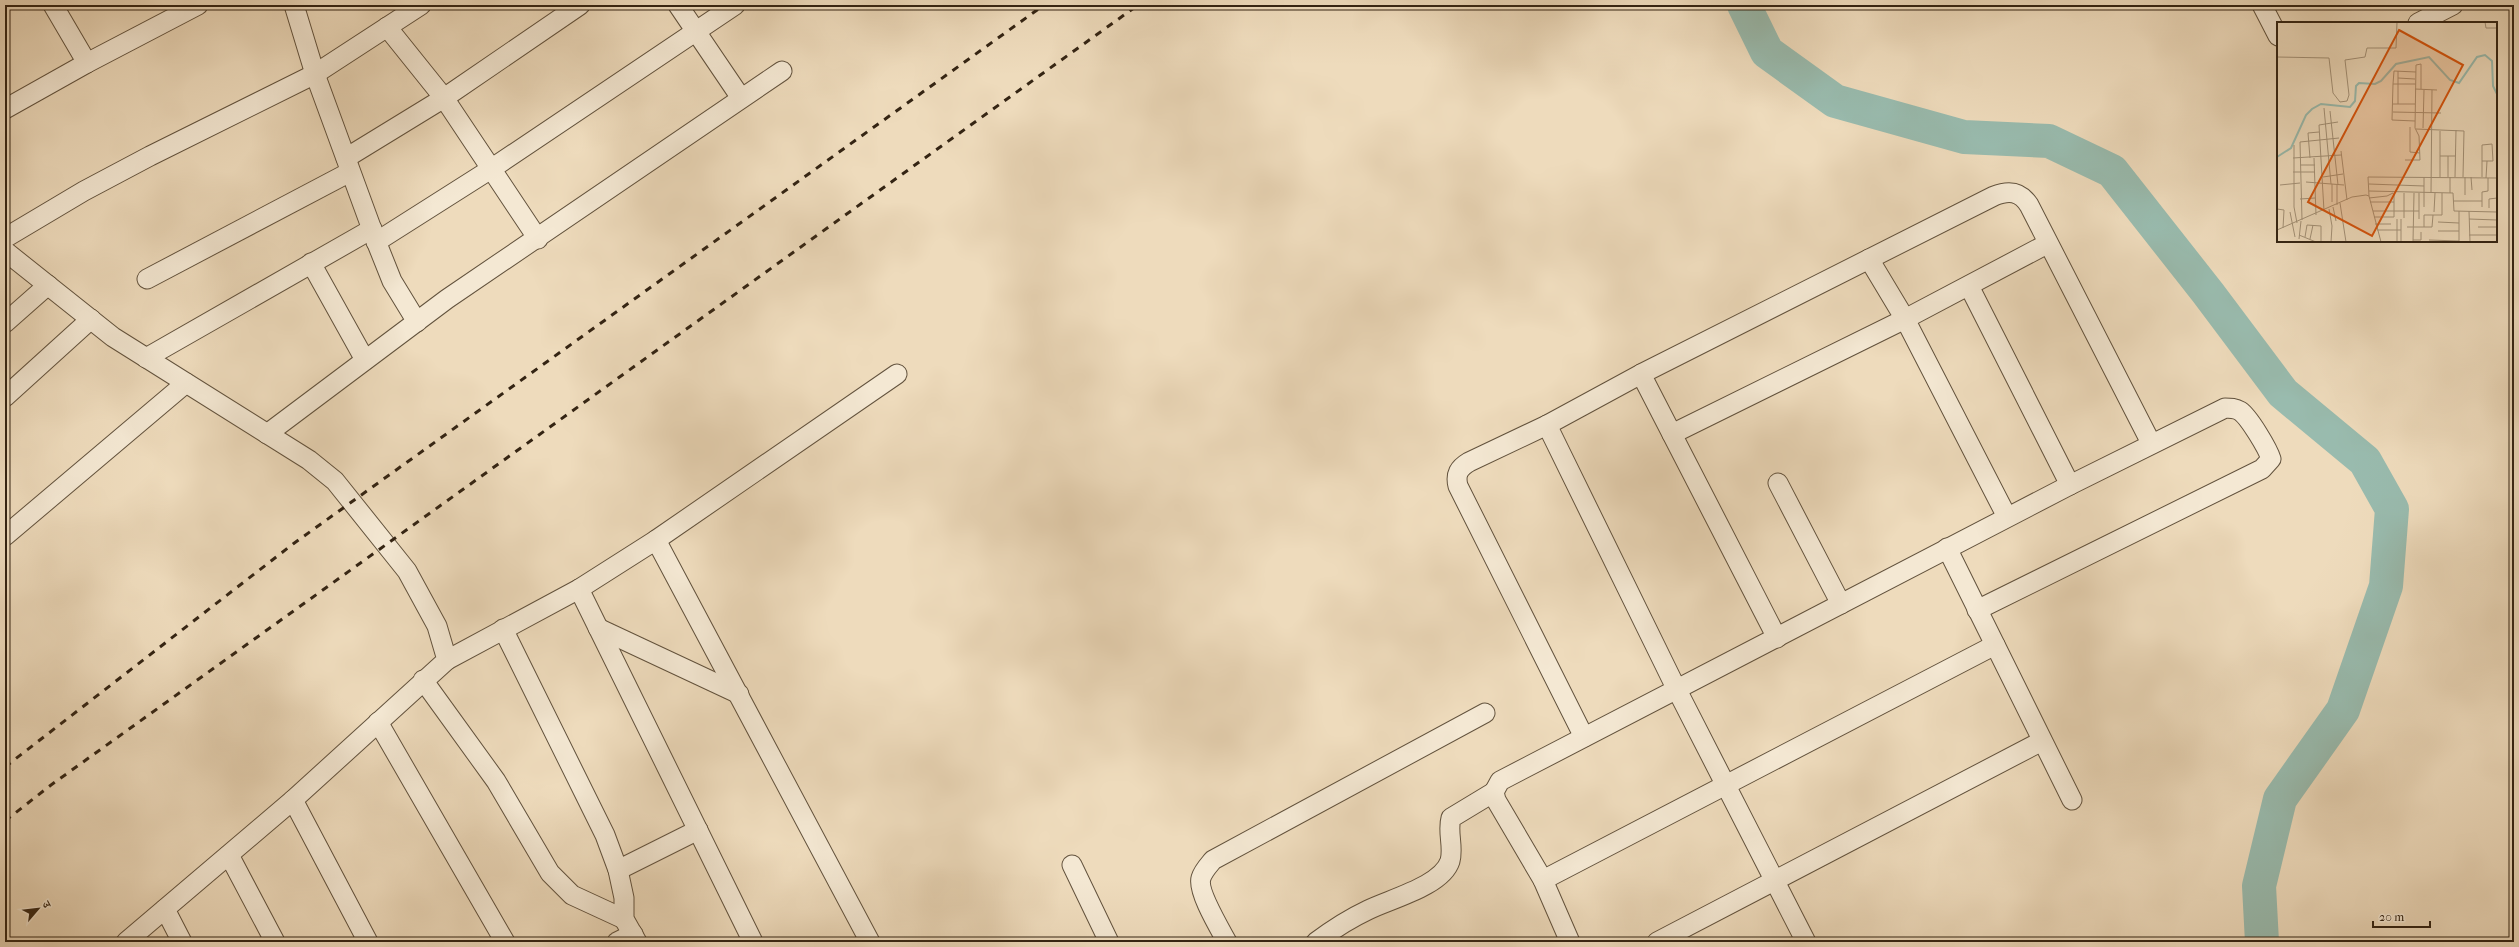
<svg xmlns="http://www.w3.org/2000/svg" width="2519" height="947" viewBox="0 0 2519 947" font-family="'IM FELL French Canon','Noto Serif Devanagari',serif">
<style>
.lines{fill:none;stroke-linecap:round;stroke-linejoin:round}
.river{stroke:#99bbae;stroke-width:34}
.minor-casing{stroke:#62523d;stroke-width:21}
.minor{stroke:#f4e8d3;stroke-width:19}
.rail{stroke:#342413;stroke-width:3;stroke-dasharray:7 7;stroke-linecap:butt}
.inset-river{fill:none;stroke:#99bbae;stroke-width:2}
.inset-road{fill:none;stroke:#a49278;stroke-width:1}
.view{fill:#d6540d;fill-opacity:0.15;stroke:#d6540d;stroke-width:2}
.inset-edge{fill:none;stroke:#342413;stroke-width:2}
</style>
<rect width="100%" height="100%" fill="#eedbbc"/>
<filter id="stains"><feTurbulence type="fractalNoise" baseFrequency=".005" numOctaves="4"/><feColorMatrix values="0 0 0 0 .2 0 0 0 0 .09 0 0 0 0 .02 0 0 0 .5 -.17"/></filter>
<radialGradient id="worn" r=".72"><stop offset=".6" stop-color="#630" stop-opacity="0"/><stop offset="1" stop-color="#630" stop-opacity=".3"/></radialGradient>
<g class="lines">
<!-- river -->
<path class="river" d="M1744,5l23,47 68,49 129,36 85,4 63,30 96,122 75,100 82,68 27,48 -6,77 -43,124 -63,89 -21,87 3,56"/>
<defs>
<g id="minor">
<path d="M53,5l34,58"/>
<path d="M294,5l21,69 63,172 14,35 25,41"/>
<path d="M678,5l63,93"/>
<path d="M2262,5l16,31"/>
<path d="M2418,23l35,-18"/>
<path d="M387,27l57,71 94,141"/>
<path d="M5,109l82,-46 111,-58"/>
<path d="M346,158l98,-60 136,-93"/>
<path d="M5,238l79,-47 66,-35 165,-82 106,-69"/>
<path d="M376,242l115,-73 244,-164"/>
<path d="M5,251l108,86 196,123 26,21 72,90 30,55 10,34 -154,140 -167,142"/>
<path d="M1869,259l36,60 102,198"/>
<path d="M311,263l54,97"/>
<path d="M147,279l203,-107"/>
<path d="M1969,286l101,199"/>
<path d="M5,323l43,-38"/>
<path d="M146,358l226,-129"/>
<path d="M1641,374l136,264"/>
<path d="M5,397l86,-78"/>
<path d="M1547,425l129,263 130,254"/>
<path d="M267,434l180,-135 335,-228"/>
<path d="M1672,434l233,-115 142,-75"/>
<path d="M1778,483l63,121"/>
<path d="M5,536l181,-153"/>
<path d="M656,540l241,-166"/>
<path d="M1947,548l125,252"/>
<path d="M579,589l174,353"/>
<path d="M598,628l141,66"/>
<path d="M503,629l102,206 13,35 6,28v21l13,23"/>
<path d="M447,660l132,-71 77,-49 214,402"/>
<path d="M423,680l73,101 54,92 22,22 52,24"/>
<path d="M378,722l127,220"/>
<path d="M1584,737l-126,-251c-3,-12 1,-18 11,-24l78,-37 94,-51 353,-178c15,-6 26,-5 35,9l122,238"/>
<path d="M293,800l75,142"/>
<path d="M229,855l46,87"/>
<path d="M1072,865l37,77"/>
<path d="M618,870l80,-40"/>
<path d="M1543,880l452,-235"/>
<path d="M165,909l17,33"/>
<path d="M617,942l16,-8"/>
<path d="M1227,942c-7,-13 -30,-51 -26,-64 2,-7 7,-12 12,-18l272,-147"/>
<path d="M1316,942c16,-12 33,-23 52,-32 22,-11 74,-24 82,-49 4,-14 -3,-29 1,-43l43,-26"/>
<path d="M1570,942l-27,-62 -47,-80 -2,-8 6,-11 570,-296 155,-77c6,0 10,0 15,3 9,6 28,38 31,48l-9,10 -285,141"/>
<path d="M1657,942l385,-201"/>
</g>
</defs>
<!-- minor casing -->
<use href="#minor" class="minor-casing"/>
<!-- minor -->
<use href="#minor" class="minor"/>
<!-- rail -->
<g class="rail">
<path d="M5,767l288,-223 751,-539"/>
<path d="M5,821l46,-36 1087,-780"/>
</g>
</g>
<!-- overview -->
<g transform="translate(2277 22)">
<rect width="220" height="220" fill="#eedbbc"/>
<path class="inset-river" d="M0,135l14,-9 15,-33 6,-6 9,-5 29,3 5,-6 1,-15 3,-3 16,1 6,-3 15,-17 33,-7 21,23 9,3 18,-26 8,-2 7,6 1,25 4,8"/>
<path class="inset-road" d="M208,0l1,6h11M0,35l52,1 4,35 7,9 7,-1 2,-6 -4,-35 20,-3 2,-9h29l1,-26M121,56l17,1M116,62h23M138,67l22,1M115,82h23M121,82v-33M47,86l7,76M53,89l8,74M116,90l48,1M138,99l-23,-1 1,-36 1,-13 22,1M133,105v25l10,1M146,106l1,-38M139,107l48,2 -1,46M17,123v62l3,16M64,129l6,49M163,134h15M16,136l48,-3M33,136l-2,-25 11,-1M37,136l2,57M128,138h15l-1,-24 -4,-8 1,-63 5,-1v25M205,139h11l-1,-17 -10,1v32M23,143h15M16,150h22M46,155l20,-3M163,155v-46M171,155v-21M178,155l1,-47M194,155l1,13M209,156l1,-17M29,160l38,3M92,162l55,2M3,163l20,-2M60,163v20M92,169l84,2 1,18 43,1M154,171l1,-103M173,171v-16M188,173v-18M92,174l-1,-19 129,1M92,176l18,-2 6,-3M23,177l15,-1M177,179h28M55,180v-18M93,180h24M63,181l6,39M56,185l3,14M147,185v-30M205,185v-15l6,-1v-13M212,186v-9l8,-1M0,187l7,1 -1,18M52,187l3,17 -1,16M47,189l-5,-86 19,-3M96,189h46M182,189v31M192,189l1,31M13,190l5,25M157,190l1,-19M97,195h20v-24M127,196v-25M120,197v23M142,197v-26M192,197l28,1M25,198l-2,-78 39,-4M161,200l21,1M98,202h16M130,205h25l1,-12M147,205v-12h18v-22M201,205h19M0,208l75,-33 14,-2 3,1 12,46M100,208h24M161,209h21M22,213l17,7M192,213h28M28,215l2,-12 14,1v16M22,217l2,-18M33,217l3,-14M136,218h8v-8M152,218l30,1M124,220v-23M136,220l1,-49"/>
<path class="view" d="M122,8l64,35 -91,171 -64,-34z"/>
<rect width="220" height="220" class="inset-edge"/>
</g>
<!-- margin -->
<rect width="2519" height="947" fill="none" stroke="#eedbbc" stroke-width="20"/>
<rect x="6" y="6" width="2507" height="935" fill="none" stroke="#342413" stroke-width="2"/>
<rect x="10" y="10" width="2499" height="927" fill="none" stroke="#342413"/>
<!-- north arrow -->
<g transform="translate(38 909) rotate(62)" stroke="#f4e8d3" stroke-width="3" paint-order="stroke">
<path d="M0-3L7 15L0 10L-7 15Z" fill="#342413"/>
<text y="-6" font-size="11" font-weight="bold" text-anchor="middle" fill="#342413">उ</text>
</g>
<!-- scale -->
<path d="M2373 921v6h57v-6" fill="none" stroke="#342413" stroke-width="2"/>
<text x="2379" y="921" font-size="12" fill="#342413" stroke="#f4e8d3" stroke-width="3" paint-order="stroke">20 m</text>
<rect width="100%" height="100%" filter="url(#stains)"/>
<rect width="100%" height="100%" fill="url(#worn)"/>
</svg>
